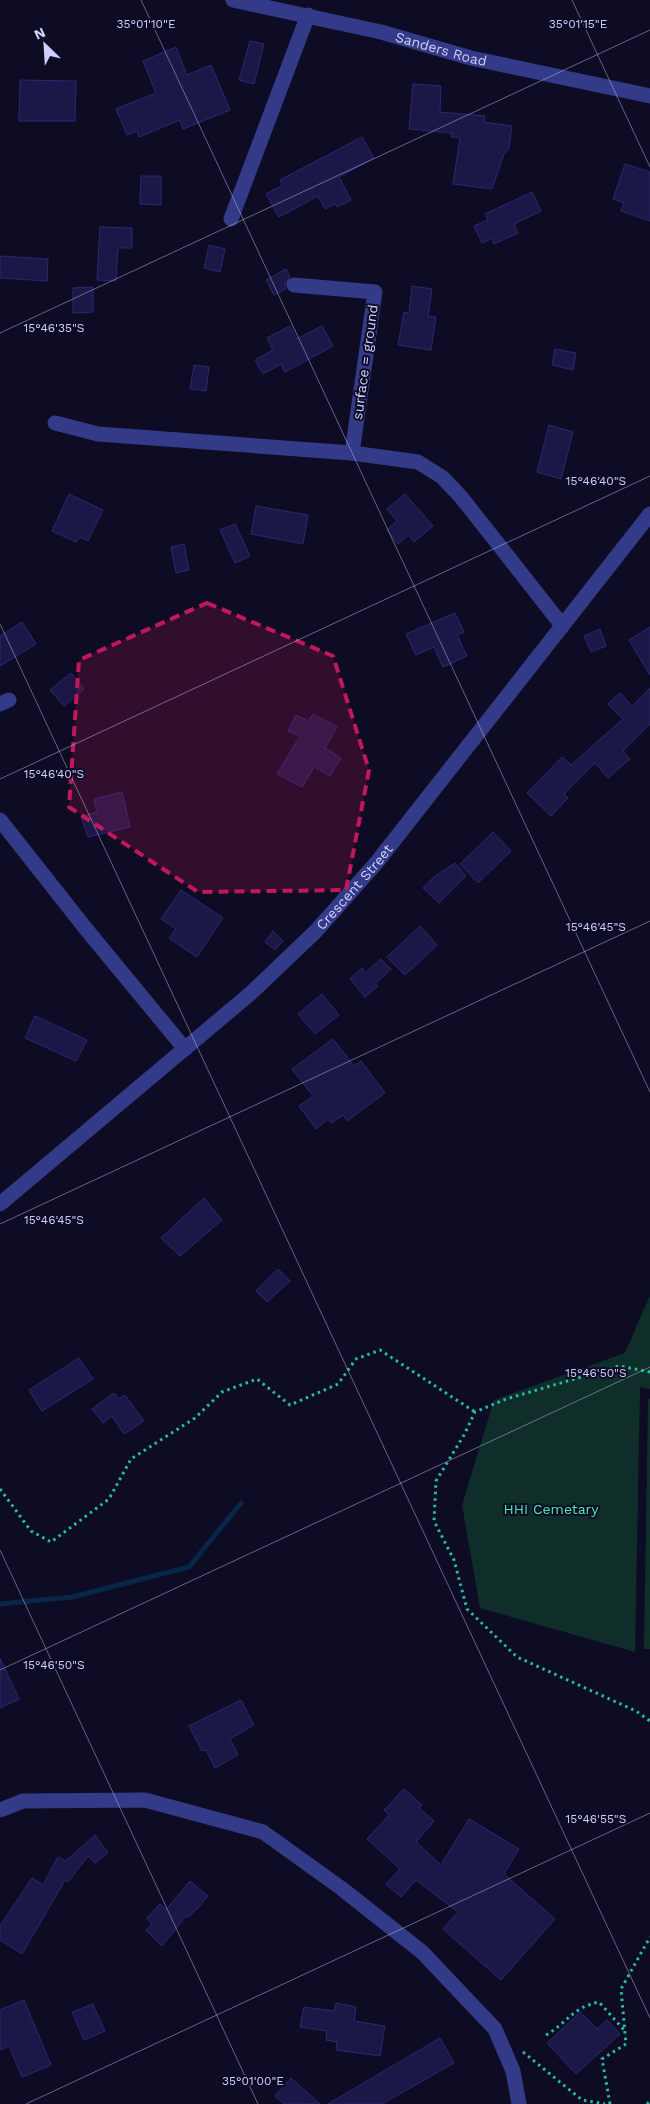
<svg xmlns="http://www.w3.org/2000/svg" width="650" height="2104" viewBox="0 0 650 2104" font-family="'Work Sans',sans-serif">
<style>
.green{fill:#0f2e2a}
.lines{fill:none;stroke-linecap:round;stroke-linejoin:round}
.stream{stroke:#072648;stroke-width:5}
.building{fill:#1b1747;stroke:#2d2774}
.path{stroke:#24bea3;stroke-width:3;stroke-dasharray:2.5 4;stroke-linecap:butt}
.street{stroke:#333a87;stroke-width:15}
.marked{fill:#c2185b;fill-opacity:0.2;stroke:#c2185b;stroke-width:4;stroke-dasharray:10 6;stroke-linejoin:round}
.ticks{fill:none;stroke:#cfcfff;stroke-width:1;stroke-opacity:0.45}
.labels{text-anchor:middle;dominant-baseline:central;stroke-width:4;stroke-linejoin:round;paint-order:stroke}
.street-label{font-size:14px;fill:#cfcfff;stroke:#0e0c24}
.park-label{font-size:14px;fill:#51e9b2;stroke:#0e0c24}
.ticks-label{font-size:12px;text-anchor:middle;fill:#cfcfff;stroke:#0e0c24;stroke-width:4;stroke-linejoin:round;paint-order:stroke}
</style>
<rect width="100%" height="100%" fill="#0e0c24"/>
<!-- green -->
<g class="green">
<path d="M650,1295v94l-10,-2 -5,265 -155,-44 -18,-103 32,-105 131,-47z"/>
<path d="M648,1398l2,1v250h-6z"/>
</g>
<g class="lines">
<!-- stream -->
<path class="stream" d="M0,1604l72,-7 117,-30 52,-64"/>
</g>
<!-- building -->
<g class="building">
<path d="M250,41l14,3 -10,40 -15,-4z"/>
<path d="M176,47l11,28 24,-10 19,45 -47,19 -3,-9 -41,17 -2,-6 -10,4 -11,-26 40,-16 -13,-32z"/>
<path d="M20,80l56,1 -1,40h-56z"/>
<path d="M413,84l28,2 -1,26 45,4 -1,6 28,4 -3,23 -5,5 -12,35 -39,-5 7,-46 -9,-1 1,-4 -43,-4z"/>
<path d="M362,137l12,21 -35,19 12,23 -14,7 -2,-3 -10,5 -7,-13 -39,21 -13,-23 17,-9 -3,-5z"/>
<path d="M625,164l25,8v49l-29,-10 3,-8 -11,-4z"/>
<path d="M141,176h20v29l-21,-1z"/>
<path d="M532,192l9,19 -27,13 4,9 -24,11 -2,-6 -10,5 -8,-17 14,-6 -3,-6z"/>
<path d="M100,227l32,1v20h-14l-2,33 -19,-1z"/>
<path d="M209,245l16,4 -5,23 -16,-4z"/>
<path d="M0,256l48,3 -1,22 -47,-3z"/>
<path d="M286,269l4,8 -5,7 1,5 -12,6 -8,-15z"/>
<path d="M412,286l20,3 -4,27 8,1 -5,33 -33,-5 6,-33 5,1z"/>
<path d="M93,287v25l-20,1v-25z"/>
<path d="M290,326l7,13 25,-13 11,20 -48,26 -4,-8 -18,10 -8,-14 18,-10 -6,-12z"/>
<path d="M555,349l21,4 -3,17 -21,-5z"/>
<path d="M194,365l15,2 -3,24 -16,-2z"/>
<path d="M549,425l24,7 -12,47 -24,-7z"/>
<path d="M69,494l34,16 -15,31 -8,-4 -4,5 -24,-11z"/>
<path d="M405,494l28,32 -19,16 -6,-7 -10,9 -11,-14 10,-9 -10,-12z"/>
<path d="M256,506l52,9 -5,29 -52,-10z"/>
<path d="M235,524l15,32 -15,7 -15,-33z"/>
<path d="M184,544l5,26 -13,3 -5,-26z"/>
<path d="M455,613l9,19 -7,3 10,21 -24,11 -9,-20 -18,8 -10,-21z"/>
<path d="M22,622l14,22 -36,22v-30z"/>
<path d="M650,627v48l-21,-35z"/>
<path d="M600,629l6,17 -15,6 -7,-16z"/>
<path d="M71,673l13,16 -20,17 -14,-16z"/>
<path d="M650,688v36l-27,27 7,8 -22,19 -13,-15 -31,31 4,4 -17,18 -24,-23 35,-36 9,8 52,-46 -15,-15 12,-11 12,13z"/>
<path d="M313,714l24,13 -12,21 16,10 -11,18 -16,-9 -12,20 -25,-13 23,-38 -12,-5 8,-16 12,6z"/>
<path d="M122,792l8,35 -42,10 -7,-20 16,-5 -3,-13z"/>
<path d="M493,832l18,19 -33,32 -18,-19z"/>
<path d="M455,863l11,13 -27,27 -16,-15 12,-12z"/>
<path d="M181,890l42,28 -26,39 -28,-19 7,-9 -15,-10z"/>
<path d="M420,926l17,19 -32,30 -18,-18z"/>
<path d="M273,931l10,10 -8,9 -10,-8z"/>
<path d="M381,959l10,10 -16,15 3,2 -13,11 -15,-18 12,-11 3,5z"/>
<path d="M322,994l17,21 -24,19 -17,-20z"/>
<path d="M35,1016l52,24 -11,21 -51,-23z"/>
<path d="M333,1039l21,27 7,-5 24,32 -38,28 -4,-6 -12,8 -3,-4 -12,10 -17,-23 14,-10 -21,-27z"/>
<path d="M204,1198l18,22 -42,36 -19,-18z"/>
<path d="M278,1269l12,12 -23,21 -11,-11z"/>
<path d="M79,1358l14,21 -51,32 -13,-21z"/>
<path d="M114,1393l5,6 6,-4 19,26 -20,13 -12,-18 -9,7 -11,-14z"/>
<path d="M0,1658l19,41 -19,9z"/>
<path d="M241,1700l13,25 -24,14 8,16 -23,13 -9,-18 -4,1 -13,-25z"/>
<path d="M404,1789l18,16 -3,3 15,13 -18,21 25,23 28,-46 50,30 -15,25 51,45 -54,61 -58,-51 15,-17 -42,-32 -15,17 -15,-13 14,-15 -33,-30 22,-24 -5,-5z"/>
<path d="M95,1835l13,18 -13,10 -7,-7 -20,26 -3,-2 -43,74 -22,-14v-14l32,-48 11,7 15,-28 8,4z"/>
<path d="M190,1881l18,15 -10,12 -10,9 -2,-1 -24,30 -16,-16 6,-6 -5,-6 13,-14 6,6z"/>
<path d="M24,2000l27,65 -29,12 -13,-31 -9,4v-40z"/>
<path d="M336,2003l20,4 -2,14 31,5 -5,30 -44,-6 1,-8 -11,-2 1,-9 -27,-4 4,-20 30,4z"/>
<path d="M93,2004l12,27 -21,9 -12,-28z"/>
<path d="M580,2012l17,17 10,-9 13,14 -44,40 -29,-31z"/>
<path d="M440,2038l14,25 -72,41h-54z"/>
<path d="M291,2078l29,26h-36l-9,-8z"/>
</g>
<g class="lines">
<!-- path -->
<g class="path">
<path d="M650,1372l-31,-6 -113,33 -31,13 -11,23 -28,46 -2,40 20,39 13,49 50,48 119,54 14,10"/>
<path d="M0,1489l31,42 20,11 58,-43 22,-40 64,-41 27,-26 35,-13 33,26 48,-21 18,-25 24,-9 95,62"/>
<path d="M546,2035c21,-12 27,-28 53,-33l25,28"/>
<path d="M523,2052l59,48 23,4"/>
<path d="M610,2104l-8,-45 24,-15 -5,-55 29,-52"/>
<path d="M647,2104l3,-3"/>
</g>
<!-- street -->
<g class="street">
<path id="s1" d="M233,0l148,32 90,26 179,38"/>
<path d="M231,219l77,-204"/>
<path d="M294,285l81,7 -23,161"/>
<path d="M55,423l43,11 254,19 66,9 24,15 19,20 100,127"/>
<path d="M0,704l9,-4"/>
<path d="M0,820l86,109 99,120"/>
<path id="s2" d="M0,1204l251,-211 65,-62 61,-69 273,-348"/>
<path d="M0,1810l23,-9 122,-1 118,32 78,56 81,64 73,77 18,42 6,33"/>
</g>
</g>
<!-- marked area -->
<path class="marked" d="M207,603l126,53 36,114 -23,120 -148,2 -129,-85 10,-147z"/>
<!-- ticks -->
<path class="ticks" d="M141,0l509,1092M572,0l78,167M0,333l650,-303M0,624l650,1394M0,779l650,-303M0,1224l650,-303M0,1550l258,554M0,1670l650,-303M26,2104l624,-291"/>
<g class="labels">
<!-- street labels -->
<g class="street-label">
<text stroke="none"><textPath href="#s1" startOffset="214">Sanders Road</textPath></text>
<text transform="translate(365 362) rotate(-82)">surface = ground</text>
<text stroke="none"><textPath href="#s2" startOffset="476">Crescent Street</textPath></text>
</g>
<!-- park labels -->
<g class="park-label">
<text x="551" y="1509">HHI Cemetary</text>
</g>
</g>
<g class="ticks-label">
<text x="146" y="28">35°01'10"E</text>
<text x="578" y="28">35°01'15"E</text>
<text x="54" y="332">15°46'35"S</text>
<text x="596" y="485">15°46'40"S</text>
<text x="54" y="778">15°46'40"S</text>
<text x="596" y="931">15°46'45"S</text>
<text x="54" y="1224">15°46'45"S</text>
<text x="596" y="1377">15°46'50"S</text>
<text x="54" y="1669">15°46'50"S</text>
<text x="596" y="1823">15°46'55"S</text>
<text x="253" y="2085">35°01'00"E</text>
</g>
<!-- north arrow -->
<g transform="translate(45 45) rotate(335)" stroke="#0e0c24" stroke-width="4" paint-order="stroke">
<path d="M0-4L9 19L0 12L-9 19Z" fill="#cfcfff"/>
<text y="-8" font-size="14" font-weight="bold" text-anchor="middle" fill="#cfcfff">N</text>
</g>
</svg>
